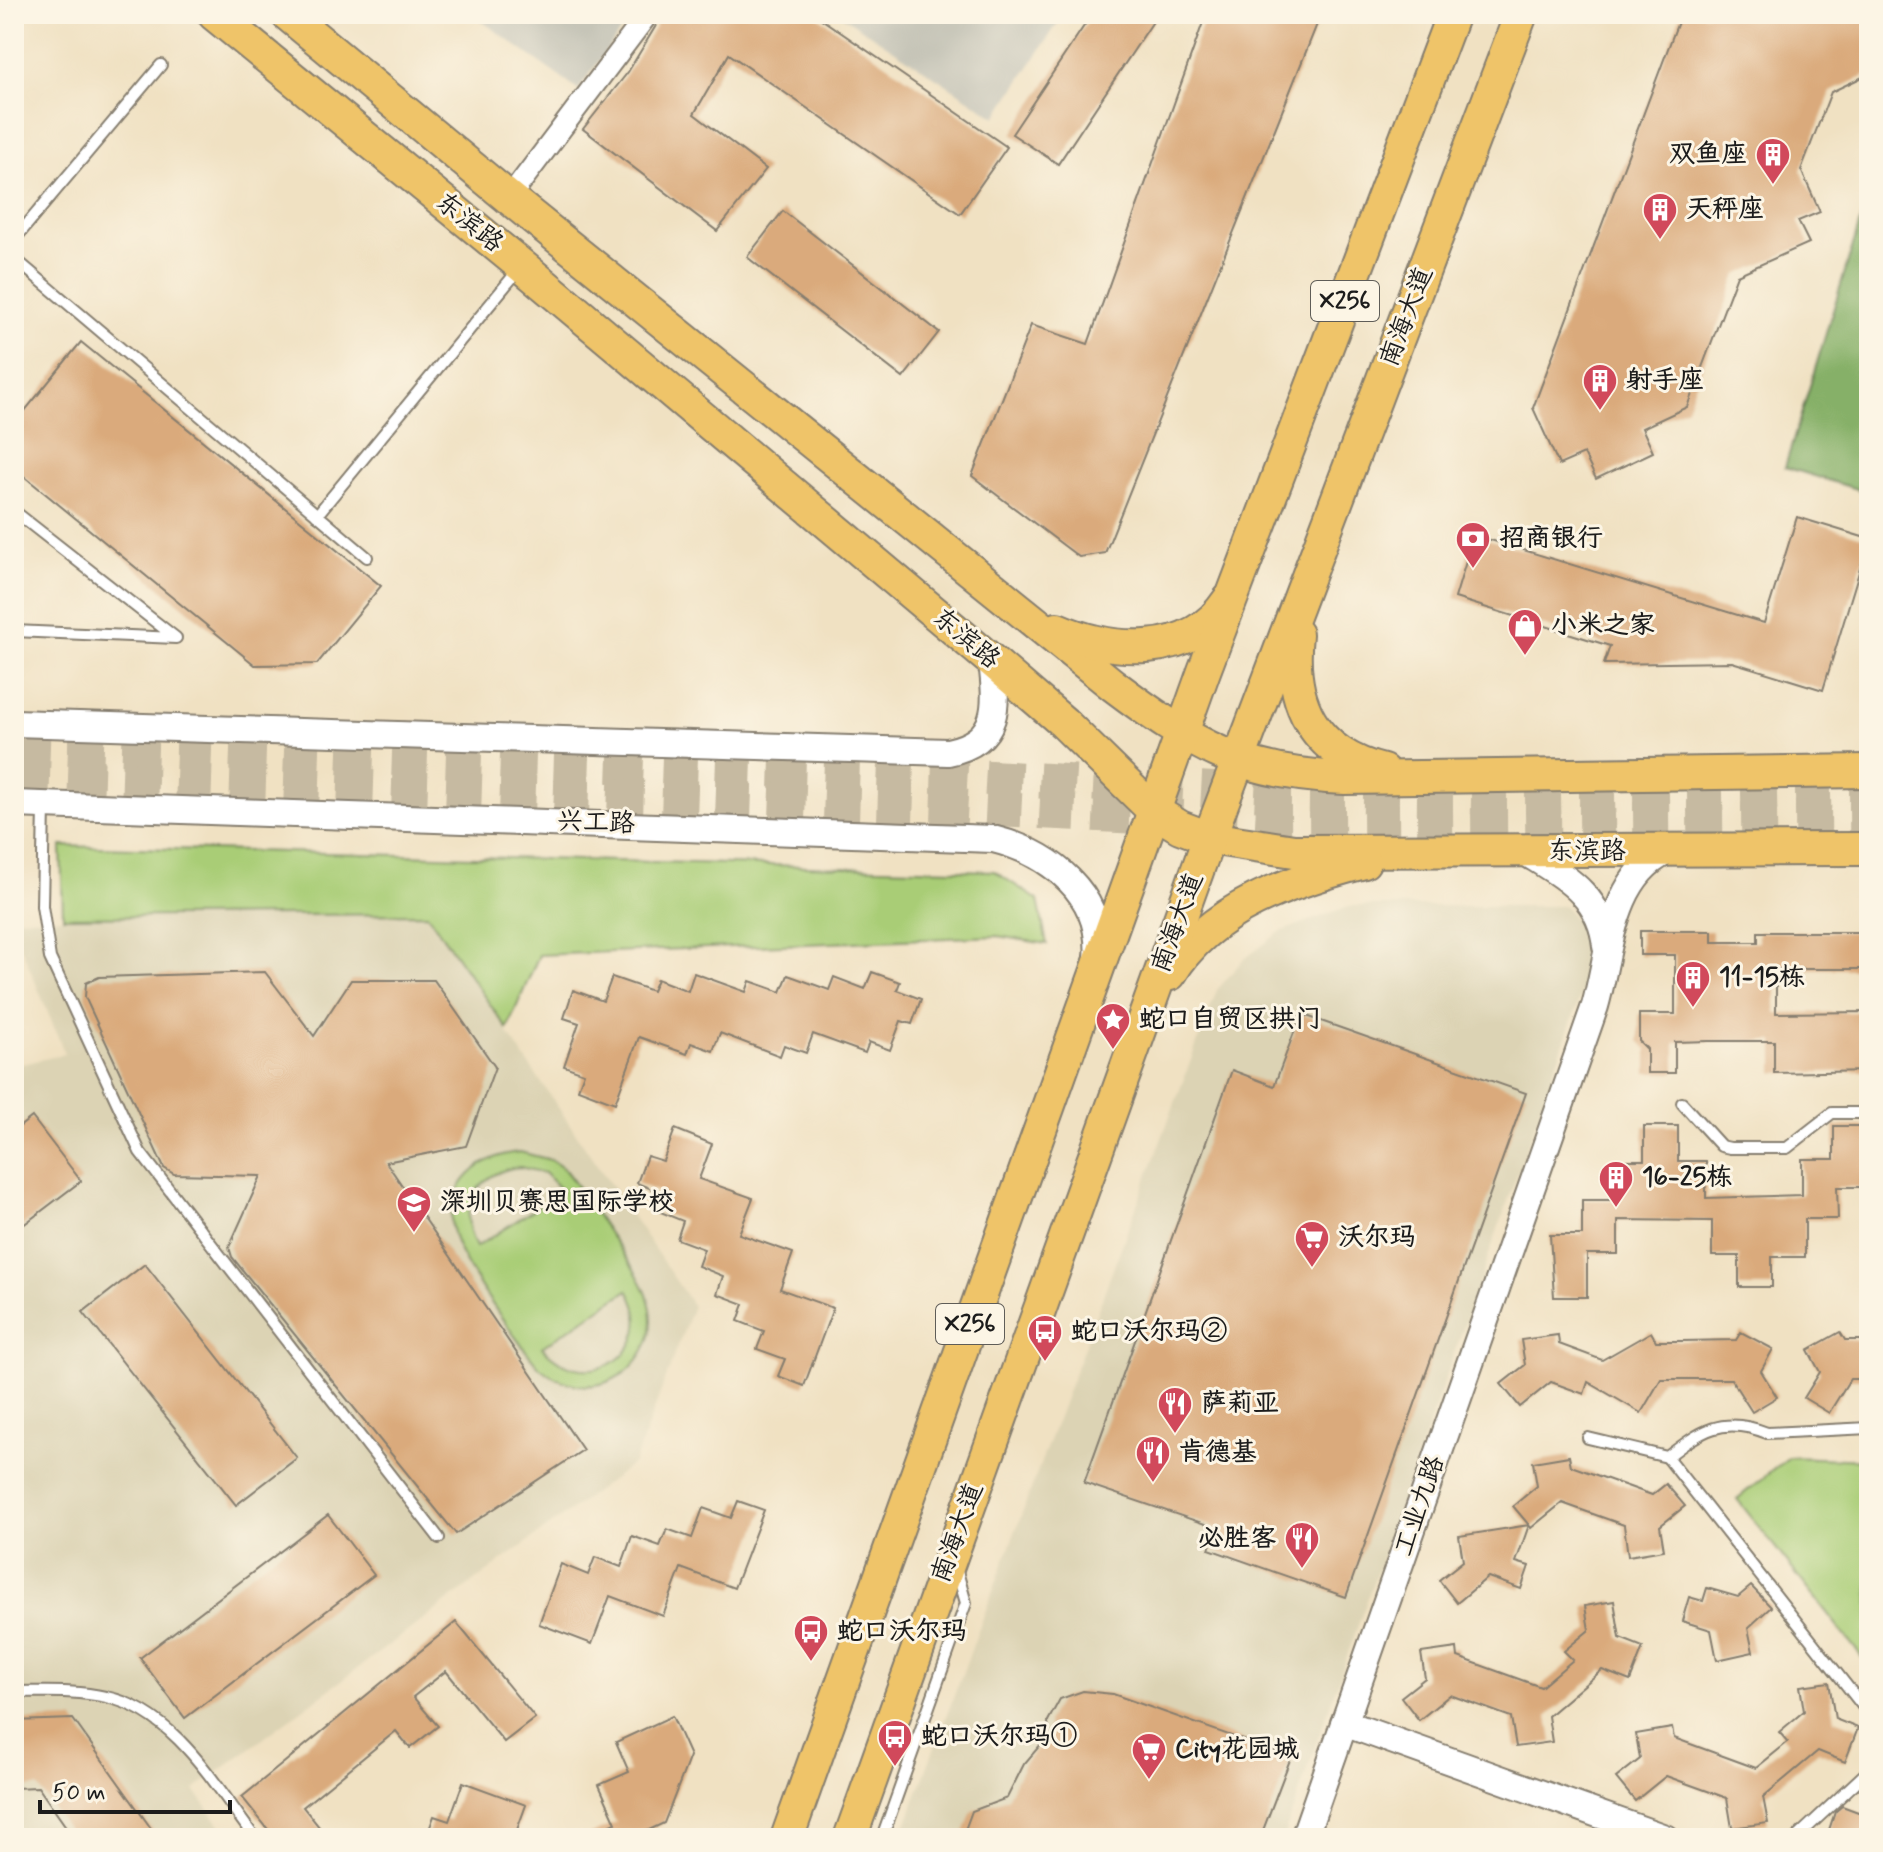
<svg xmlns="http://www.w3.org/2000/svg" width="1883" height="1852" viewBox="0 0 1883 1852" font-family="Mynerve,'LXGW WenKai TC',sans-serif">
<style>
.built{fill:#dcd3b4}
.industrial{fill:#c6c5b8}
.green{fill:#a9cd76;stroke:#627449;stroke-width:2;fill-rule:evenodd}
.forest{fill:#86b067;stroke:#516642;stroke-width:2}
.building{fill:#daaa7c}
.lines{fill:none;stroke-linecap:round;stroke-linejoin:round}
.motorway-tunnel{stroke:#c6baa1;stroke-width:36;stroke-dasharray:36 18;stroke-linecap:butt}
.service-casing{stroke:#867e6f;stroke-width:14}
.minor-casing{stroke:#867e6f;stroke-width:24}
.tertiary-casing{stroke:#867e6f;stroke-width:30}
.primary-casing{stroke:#867e6f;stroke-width:36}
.service{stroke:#fff;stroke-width:10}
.minor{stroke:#fff;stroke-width:20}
.tertiary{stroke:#fff;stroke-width:26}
.primary{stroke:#efc469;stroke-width:32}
.labels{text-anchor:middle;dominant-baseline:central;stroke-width:6;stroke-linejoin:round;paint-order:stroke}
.shield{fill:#fcf5e5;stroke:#5f5d58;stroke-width:2}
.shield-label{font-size:24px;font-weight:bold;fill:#1c1c1c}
.poi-label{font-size:26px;font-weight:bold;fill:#1c1c1c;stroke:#fcf5e5;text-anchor:start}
.street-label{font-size:26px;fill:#1c1c1c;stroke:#fcf5e5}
</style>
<rect width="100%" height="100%" fill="#fcf5e5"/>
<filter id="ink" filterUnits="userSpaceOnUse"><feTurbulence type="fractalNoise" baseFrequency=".0125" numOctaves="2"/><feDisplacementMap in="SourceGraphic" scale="16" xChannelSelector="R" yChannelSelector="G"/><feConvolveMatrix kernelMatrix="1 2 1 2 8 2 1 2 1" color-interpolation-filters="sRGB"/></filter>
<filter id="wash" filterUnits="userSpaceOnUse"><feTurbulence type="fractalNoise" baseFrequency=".006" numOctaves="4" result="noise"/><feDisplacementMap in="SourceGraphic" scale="32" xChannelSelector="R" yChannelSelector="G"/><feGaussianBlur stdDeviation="1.8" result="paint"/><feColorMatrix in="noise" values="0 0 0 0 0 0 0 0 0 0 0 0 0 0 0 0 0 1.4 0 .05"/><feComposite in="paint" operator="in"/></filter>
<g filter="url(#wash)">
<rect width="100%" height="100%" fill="#f0e1c2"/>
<!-- built -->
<g class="built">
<path d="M1349,906h216l32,43 -314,889h-382l316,-848 25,-29 38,-29z"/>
<path d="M427,914l266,392 -59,157 -440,327 36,48h-216v-772l51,-12 -51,-124v-12z"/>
</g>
<!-- industrial -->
<g class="industrial">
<path d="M472,14h161l-55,76z"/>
<path d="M839,14h225l-68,103z"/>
</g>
<!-- green -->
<g class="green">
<path d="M61,846l933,25 44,29 9,44 -50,-8 -458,19 -32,74 -80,-115 -364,3z"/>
<path d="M520,1152l31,8 13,9c17,21 31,44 46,66 23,33 58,73 34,115 -7,13 -17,23 -30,29 -26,13 -52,5 -74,-11 -21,-24 -75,-99 -85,-128 -16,-46 20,-85 65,-88zM520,1167l24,6 18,18 -86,56c-20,-38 1,-76 44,-80zM628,1290c36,59 -39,110 -86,57z"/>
<path d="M1789,1457l80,3v206l-132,-167z"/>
</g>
<!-- forest -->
<path class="forest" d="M1869,193v300l-84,-26z"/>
<g id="blocks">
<!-- building -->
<g class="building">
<path d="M663,14h151l193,133 -47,67 -231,-160 -35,60 72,55 -49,62 -134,-102 45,-57z"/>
<path d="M1092,14h66l-100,150 -46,-30z"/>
<path d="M1206,14h115l-216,539 -26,4 -107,-81 59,-151 57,19z"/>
<path d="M1681,14h188v60l-38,18 -30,78 19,42 -22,9 11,22 -72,32 -50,132 -45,21 11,24 -57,27 -12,-25 -25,11 -26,-57z"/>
<path d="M783,211l156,121 -36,46 -156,-121z"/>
<path d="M81,342l300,244 -64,78 -62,1 -241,-197v-44z"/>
<path d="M1797,517l72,22 -46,151 -91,-28 -128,2 6,-18 -155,-48 19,-63 290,88z"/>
<path d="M1640,931h72v11h46v-10h111v37h-93v44l93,-1v59l-95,2v-32h-65l-34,1v31h-28v-24l-8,-8v-27h36v-59h-35z"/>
<path d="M265,972l49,64 37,-56h83l61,87 -29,79 -80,16 197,288 -127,84 -224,-277 -3,-10 32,-71 -87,-2 -10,-6 -79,-171 1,-14 13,-6z"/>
<path d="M872,972l28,10 -3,8 24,9 -9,25 -11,-3 -11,29 -21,-8 -4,11 -52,-19 -7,19 -22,-8 -4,11 -60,-23 -7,18 -22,-8 -4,11 -48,-17 -24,66 -37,-14 6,-16 -20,-7 15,-43 -15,-5 9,-28 30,11 9,-24 40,14 5,-12 31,12 6,-18 52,19 4,-11 31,11 7,-17 41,15 5,-13 31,12z"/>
<path d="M1301,1014l225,79 -180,504 -137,-48 8,-21 -133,-45 148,-413 42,16z"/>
<path d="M32,1117l49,64 -67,51v-101z"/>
<path d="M1644,1126h34v35h28v37l96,-3v-36h32v-33h34l1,61h-32l1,32h-33v38h-33v30h-33v-31h-27v-35l-94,-1v34h-31v43h-33l-4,-62h32v-35h33v-40h29z"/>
<path d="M675,1129l37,15 -13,35 54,19 -14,36 54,19 -13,36 53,19 -29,78 -26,-10 7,-17 -28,-10 7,-18 -26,-10 6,-17 -27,-10 6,-18 -25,-10 6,-17 -27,-10 6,-18 -25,-10 6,-17 -27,-11 10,-27 16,5z"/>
<path d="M145,1264l152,194 -61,47 -153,-193z"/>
<path d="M1651,1332l5,9h26l54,-1 5,-8 32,17 -12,22 16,26 -25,15 -21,-33h-70l-20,34 -53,-31 -4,12 -33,-12 -31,25 -19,-23 24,-19 -4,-25 37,-5 1,9 43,16z"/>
<path d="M1840,1332l5,8h24v39h-19l-21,34 -25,-15 16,-26 -12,-22z"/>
<path d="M1569,1456l2,10 81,29 14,-11 19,22 -25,20 4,24 -36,6 -4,-31 -62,-22 -31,25 -2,-3 -13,37 13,4 -8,23 -33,-12 -31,26 -18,-23 24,-19 -4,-25 70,-11 -16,-19 24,-20 -4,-24z"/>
<path d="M738,1501l26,9 -30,78 -53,-20 -18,48 -53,-20 -18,48 -53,-20 22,-60 27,11 7,-18 26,10 11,-31 28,10 7,-17 25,9 11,-30 28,10z"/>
<path d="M328,1515l46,60 -189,143 -45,-60z"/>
<path d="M1751,1586l20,21 -23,21 5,24 -36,8 -6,-30 -29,-9 7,-24 14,4 4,-13 31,9z"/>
<path d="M1614,1601l6,37 23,9 -13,34 -28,-11 -54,46 4,26 -36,5 -5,-30 -61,-22 -31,25 -18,-23 24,-19 -4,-25 36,-5 1,9 83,30 32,-27 -9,-9 25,-21 -4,-24z"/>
<path d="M456,1622l79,96 -31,24 -58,-71 -33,26 25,29 -28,22 -14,-17 -93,76 25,31h-53l-33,-41z"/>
<path d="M1829,1682l6,37 23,9 -13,34 -27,-11 -55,46 5,26 -36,5 -5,-30 -61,-22 -31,25 -19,-23 24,-19 -4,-25 36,-6 2,10 82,30 32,-26 -9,-10 25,-21 -4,-25z"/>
<path d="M1083,1691l30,3 178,63 -31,81h-298l10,-27 35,-13 17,-34 25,-29 -1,-14 12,-22z"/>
<path d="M672,1716l18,40 -26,67 -32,15h-50l34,-15 -17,-38 30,-13 -13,-30z"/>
<path d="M73,1719l85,119h-84l-36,-51 -24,1v-67z"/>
<path d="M463,1782l63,23 -12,33h-88l8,-22 15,5z"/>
<path d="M1842,1806l27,10v22h-27l-14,-5 7,-21z"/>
</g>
</g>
</g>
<g filter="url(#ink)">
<use href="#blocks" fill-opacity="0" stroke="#867e6f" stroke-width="2"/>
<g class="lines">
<!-- motorway-tunnel -->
<g class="motorway-tunnel">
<path d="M14,746l922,29 352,19 232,3 349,-7"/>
<path d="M14,777l919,29 355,17 581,-5"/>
</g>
<defs>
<g id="service">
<path d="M14,240l147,-175"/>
<path d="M14,258l353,299"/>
<path d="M14,511l162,127 -162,-7"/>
<path d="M317,515l203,-247"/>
<path d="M44,807l-2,99 8,52 90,194 299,386"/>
<path d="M1682,1103l39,43 9,2h57l45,-35h37"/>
<path d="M1588,1438l79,19c34,-26 55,-42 100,-24l102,-5"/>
<path d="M1667,1457l202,257"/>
<path d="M14,1692c31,0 62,-2 92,5 69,14 110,90 149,141"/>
<path d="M882,1838l84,-235 -10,-35"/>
<path d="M1796,1838l73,-68"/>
</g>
<path id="minor" d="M509,198l139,-184"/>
<g id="tertiary">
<path d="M14,723l934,29c53,-11 49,-47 44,-91"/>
<path d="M14,804l979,35c57,14 111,55 105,120"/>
<path d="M1527,853c39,25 74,43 79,93"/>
<path d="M1344,1723l321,115"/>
<path d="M1304,1838l291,-832c15,-52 16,-128 71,-154"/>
</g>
<g id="primary">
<path d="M214,14l308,252 470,395 72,62 90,88 26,16 29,11 85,13 575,-2"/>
<path d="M287,14l222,184 604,487c81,61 129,89 232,93l524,-7"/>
<path d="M1057,629c56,24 133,30 171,-28"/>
<path d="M1296,634c-7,68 16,119 87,137"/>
<path d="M1170,974c40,-67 122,-93 194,-112"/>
<path d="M787,1838l417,-1167 249,-657"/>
<path d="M850,1838l359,-1000 312,-824"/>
</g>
</defs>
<!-- service casing -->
<use href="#service" class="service-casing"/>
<!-- minor casing -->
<use href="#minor" class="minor-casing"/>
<!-- tertiary casing -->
<use href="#tertiary" class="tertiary-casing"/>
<!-- primary casing -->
<use href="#primary" class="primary-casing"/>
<!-- service -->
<use href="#service" class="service"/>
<!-- minor -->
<use href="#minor" class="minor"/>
<!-- tertiary -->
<use href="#tertiary" class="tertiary"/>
<!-- primary -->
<use href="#primary" class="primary"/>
</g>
</g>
<!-- icons -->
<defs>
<symbol id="building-pin" viewBox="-11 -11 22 30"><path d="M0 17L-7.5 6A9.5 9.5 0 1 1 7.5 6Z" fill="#d1495b" stroke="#fcf5e5"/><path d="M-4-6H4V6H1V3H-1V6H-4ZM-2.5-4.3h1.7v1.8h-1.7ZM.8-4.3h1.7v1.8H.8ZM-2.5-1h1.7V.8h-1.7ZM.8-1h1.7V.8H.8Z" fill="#fff"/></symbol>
<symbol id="bank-pin" viewBox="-11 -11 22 30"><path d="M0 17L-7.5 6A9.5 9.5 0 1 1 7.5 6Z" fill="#d1495b" stroke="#fcf5e5"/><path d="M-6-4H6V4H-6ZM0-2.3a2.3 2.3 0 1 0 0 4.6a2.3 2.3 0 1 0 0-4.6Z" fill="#fff"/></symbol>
<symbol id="shop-pin" viewBox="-11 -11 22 30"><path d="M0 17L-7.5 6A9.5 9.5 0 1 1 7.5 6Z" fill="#d1495b" stroke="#fcf5e5"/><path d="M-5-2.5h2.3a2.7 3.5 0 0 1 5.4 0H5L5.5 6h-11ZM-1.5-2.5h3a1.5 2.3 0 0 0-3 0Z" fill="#fff"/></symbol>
<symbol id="sight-pin" viewBox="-11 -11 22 30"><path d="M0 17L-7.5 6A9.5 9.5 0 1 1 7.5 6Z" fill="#d1495b" stroke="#fcf5e5"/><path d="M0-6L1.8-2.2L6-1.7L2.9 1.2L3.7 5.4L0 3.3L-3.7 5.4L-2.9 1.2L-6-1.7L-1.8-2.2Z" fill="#fff"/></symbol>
<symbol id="school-pin" viewBox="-11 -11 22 30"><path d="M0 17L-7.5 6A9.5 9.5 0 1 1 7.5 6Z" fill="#d1495b" stroke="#fcf5e5"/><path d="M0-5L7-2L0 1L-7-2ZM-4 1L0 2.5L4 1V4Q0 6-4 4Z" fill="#fff"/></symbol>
<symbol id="supermarket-pin" viewBox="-11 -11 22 30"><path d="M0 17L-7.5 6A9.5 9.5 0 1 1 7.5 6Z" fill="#d1495b" stroke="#fcf5e5"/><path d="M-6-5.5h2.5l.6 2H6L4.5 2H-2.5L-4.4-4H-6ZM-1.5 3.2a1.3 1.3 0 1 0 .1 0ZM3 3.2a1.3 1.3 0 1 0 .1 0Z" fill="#fff"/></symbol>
<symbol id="bus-pin" viewBox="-11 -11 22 30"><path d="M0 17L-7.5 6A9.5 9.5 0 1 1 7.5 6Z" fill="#d1495b" stroke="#fcf5e5"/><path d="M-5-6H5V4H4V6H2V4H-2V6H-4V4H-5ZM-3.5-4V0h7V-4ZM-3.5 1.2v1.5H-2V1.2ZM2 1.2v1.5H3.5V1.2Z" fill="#fff"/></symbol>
<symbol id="restaurant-pin" viewBox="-11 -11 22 30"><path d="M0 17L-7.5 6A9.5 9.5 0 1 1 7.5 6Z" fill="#d1495b" stroke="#fcf5e5"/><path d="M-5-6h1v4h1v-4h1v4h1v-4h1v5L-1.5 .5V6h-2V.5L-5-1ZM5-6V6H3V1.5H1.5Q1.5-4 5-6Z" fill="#fff"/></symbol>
</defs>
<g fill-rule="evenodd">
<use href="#building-pin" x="1753" y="135" width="40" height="54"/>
<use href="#building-pin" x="1640" y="190" width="40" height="54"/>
<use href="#building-pin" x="1580" y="361" width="40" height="54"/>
<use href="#bank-pin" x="1453" y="519" width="40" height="54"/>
<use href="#shop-pin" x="1505" y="606" width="40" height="54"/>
<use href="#building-pin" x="1673" y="958" width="40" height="54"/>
<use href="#sight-pin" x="1093" y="1000" width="40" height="54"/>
<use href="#building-pin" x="1596" y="1158" width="40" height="54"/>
<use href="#school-pin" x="394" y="1183" width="40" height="54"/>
<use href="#supermarket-pin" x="1292" y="1218" width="40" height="54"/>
<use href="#bus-pin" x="1025" y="1312" width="40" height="54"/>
<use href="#restaurant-pin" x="1155" y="1384" width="40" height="54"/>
<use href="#restaurant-pin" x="1133" y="1433" width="40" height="54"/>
<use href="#restaurant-pin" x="1282" y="1519" width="40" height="54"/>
<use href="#bus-pin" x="791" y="1612" width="40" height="54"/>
<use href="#bus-pin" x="875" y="1717" width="40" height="54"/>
<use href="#supermarket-pin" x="1129" y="1730" width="40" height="54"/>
</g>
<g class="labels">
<!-- shield labels -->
<g class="shield">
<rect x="1311" y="281" width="68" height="40" rx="6"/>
<rect x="936" y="1304" width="68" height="40" rx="6"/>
</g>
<g class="shield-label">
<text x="1345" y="301">X256</text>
<text x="970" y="1324">X256</text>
</g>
<!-- poi labels -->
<g class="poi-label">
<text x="1747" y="155" text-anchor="end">双鱼座</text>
<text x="1686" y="210">天秤座</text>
<text x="1626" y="381">射手座</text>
<text x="1499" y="539">招商银行</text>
<text x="1551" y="626">小米之家</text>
<text x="1719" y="978">11-15栋</text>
<text x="1139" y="1020">蛇口自贸区拱门</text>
<text x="1642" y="1178">16-25栋</text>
<text x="440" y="1203">深圳贝赛思国际学校</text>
<text x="1338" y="1238">沃尔玛</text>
<text x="1071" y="1332">蛇口沃尔玛②</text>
<text x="1201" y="1404">萨莉亚</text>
<text x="1179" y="1453">肯德基</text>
<text x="1276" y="1539" text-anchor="end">必胜客</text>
<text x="837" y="1632">蛇口沃尔玛</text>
<text x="921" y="1737">蛇口沃尔玛①</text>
<text x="1175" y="1750">City花园城</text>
</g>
<!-- street labels -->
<g class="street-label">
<text transform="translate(469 223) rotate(39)">东滨路</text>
<text transform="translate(1407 317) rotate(-69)">南海大道</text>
<text transform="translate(966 639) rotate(40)">东滨路</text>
<text transform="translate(596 823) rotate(2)">兴工路</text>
<text x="1587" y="852">东滨路</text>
<text transform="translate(1178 923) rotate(-70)">南海大道</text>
<text transform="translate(1420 1506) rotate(-71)">工业九路</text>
<text transform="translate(958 1533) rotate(-70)">南海大道</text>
</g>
</g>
<!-- margin -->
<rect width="1883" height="1852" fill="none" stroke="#fcf5e5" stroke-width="48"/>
<!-- scale -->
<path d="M40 1800v12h190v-12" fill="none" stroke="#1c1c1c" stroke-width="4"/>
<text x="52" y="1800" font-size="24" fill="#1c1c1c" stroke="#fcf5e5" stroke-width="6" paint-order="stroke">50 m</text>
</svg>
